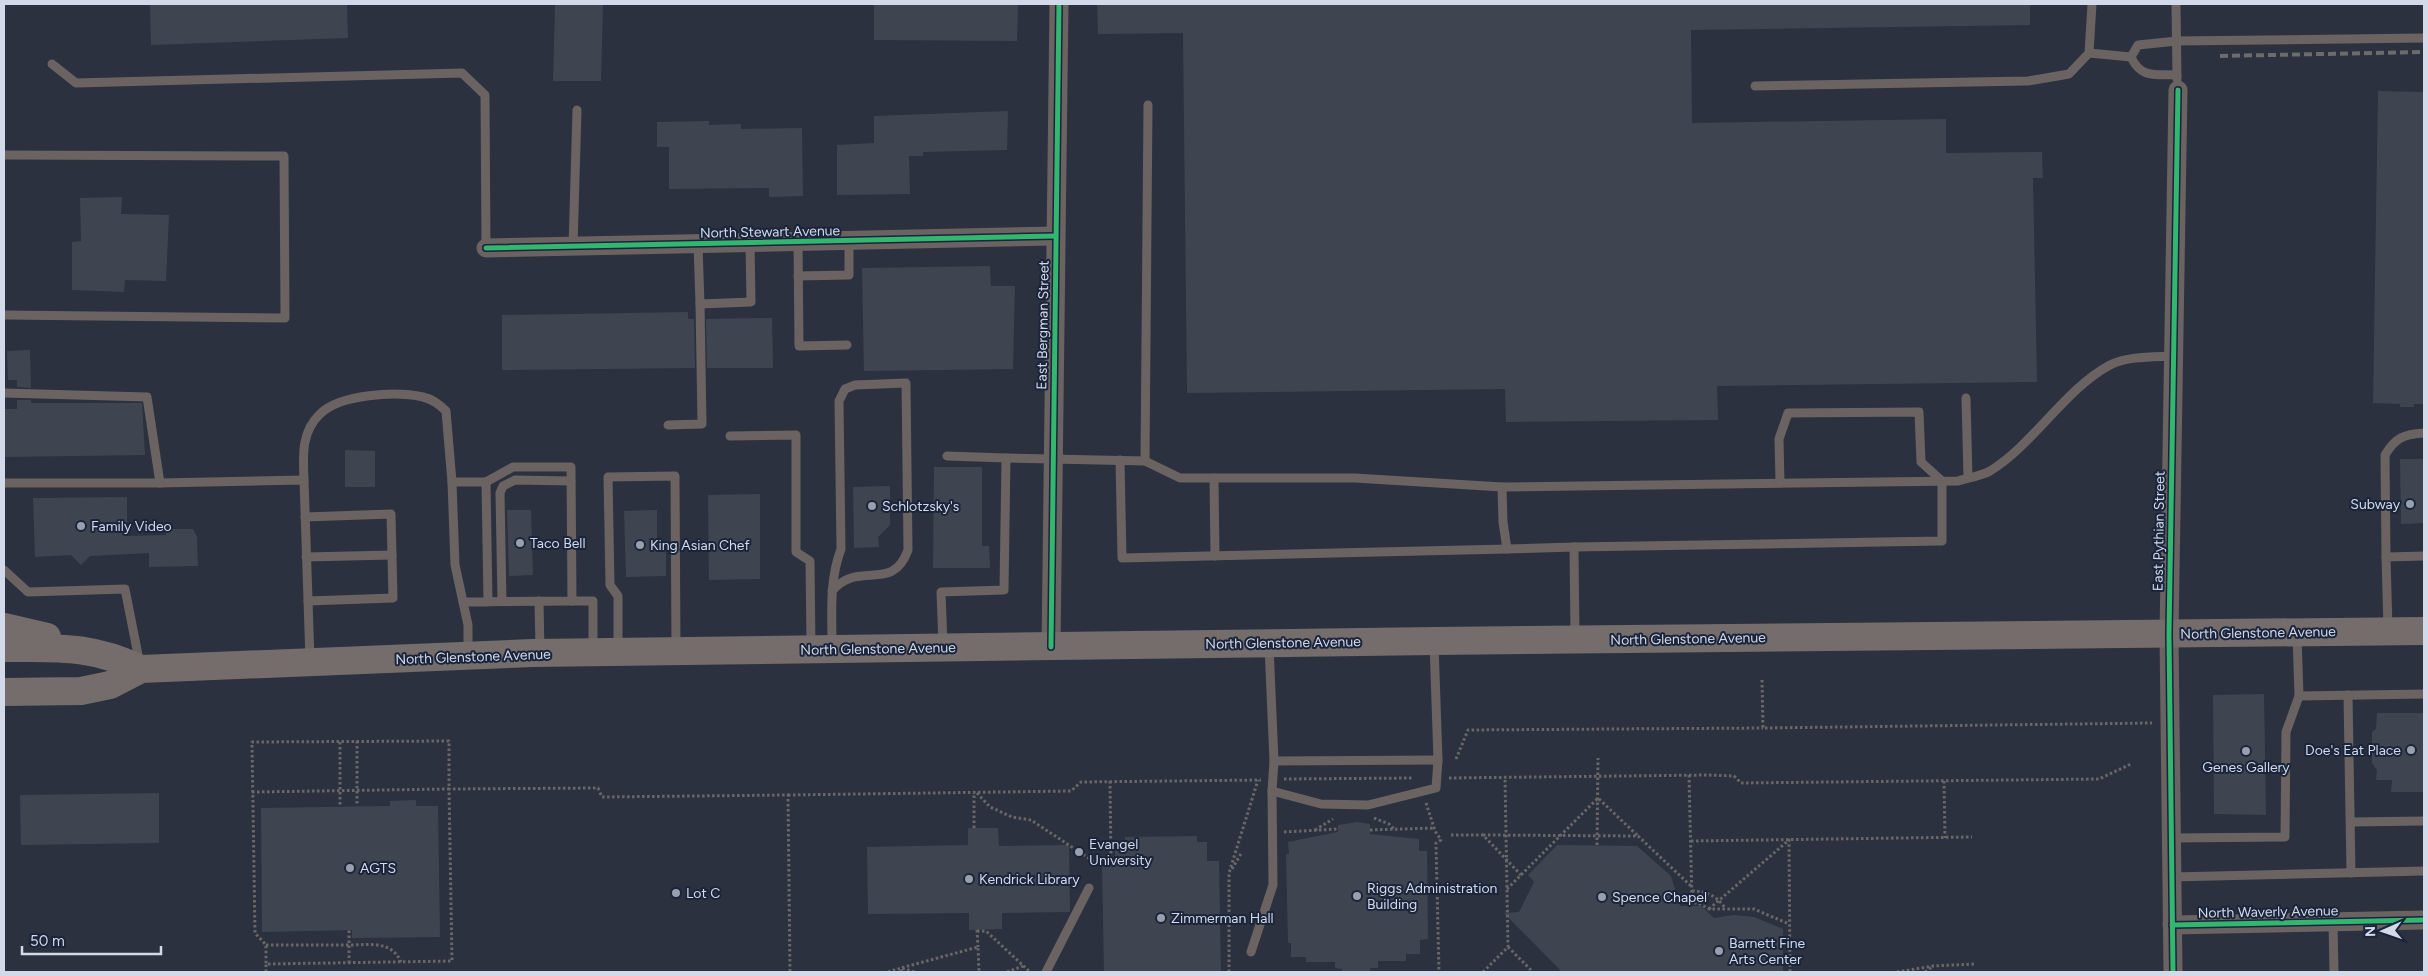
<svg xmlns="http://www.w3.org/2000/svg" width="2428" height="976" viewBox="0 0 2428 976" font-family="Figtree,sans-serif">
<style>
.building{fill:#3f4550}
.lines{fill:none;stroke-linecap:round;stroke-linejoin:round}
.path{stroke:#696768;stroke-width:3;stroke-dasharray:2.5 2.5;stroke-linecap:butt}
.lane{stroke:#6a6361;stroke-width:9}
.street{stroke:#6a6361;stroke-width:19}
.primary{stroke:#746d6c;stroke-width:28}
.rail{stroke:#6c6b6e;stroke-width:4;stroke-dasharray:8 4;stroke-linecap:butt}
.cycleway-casing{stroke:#1a243b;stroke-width:8}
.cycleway{stroke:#33b770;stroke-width:5}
.poi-dot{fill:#989fad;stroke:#1a243b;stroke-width:2}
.labels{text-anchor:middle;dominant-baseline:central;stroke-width:4;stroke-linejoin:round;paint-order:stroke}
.street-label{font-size:14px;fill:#d2dae9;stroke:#1a243b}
.poi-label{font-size:14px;fill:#d2dae9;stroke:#1a243b;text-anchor:start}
</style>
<rect width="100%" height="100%" fill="#2b313e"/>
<!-- building -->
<g class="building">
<path d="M150,4h197l1,34 -197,7z"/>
<path d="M555,4h48l-2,77h-48z"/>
<path d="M874,4h144l-1,37 -143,-1z"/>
<path d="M1097,4h933v21l-339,5 1,93 254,-4v34l96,-1 1,26h-10l4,204 -320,4 1,34 -212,2 -1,-33 -318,4 -4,-360 -85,1z"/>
<path d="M2378,91l46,1v312h-10v3h-14v-3l-27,-1z"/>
<path d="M1008,111l-1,39 -84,2v4h-14l1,38 -73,1v-50l37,-2v-27z"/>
<path d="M709,121v4l32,-1v5l61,-1 1,68 -34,1v-9l-100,1v-42h-12v-25z"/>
<path d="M122,197l-1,17 48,1 -3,66 -41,-1 -1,12 -52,-2v-48l9,-1 -1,-43z"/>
<path d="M990,266l1,20h24l-2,83 -149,2 -2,-103z"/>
<path d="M688,312v7h6l1,49 -193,2v-55z"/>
<path d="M772,318l1,50h-66l-1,-49z"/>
<path d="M30,350l1,38 -14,-1v-7h-9l-1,-29z"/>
<path d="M17,400h14v3h111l3,52 -141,2v-48h13z"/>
<path d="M345,450l30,1v36h-30z"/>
<path d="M2400,459h24v64l-23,1z"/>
<path d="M934,467h48v79h7l1,22h-57z"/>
<path d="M890,486v39l-12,12 1,10 -25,1 -1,-61z"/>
<path d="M760,494v85l-51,1 -1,-85z"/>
<path d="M127,497v39l39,-1v-6h27l4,8 1,29 -49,1v-14l-59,3 -9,9 -10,-10 -36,2 -2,-59z"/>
<path d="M507,510h24l2,65 -24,1z"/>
<path d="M657,510v32l9,-1v35l-40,1 -2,-66z"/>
<path d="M2264,694l2,121 -52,-1 -1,-119z"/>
<path d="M2377,713h47v79h-33l1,-12h-16l1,-10 -5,-7v-31l4,-3z"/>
<path d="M159,793v50l-138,2 -1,-50z"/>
<path d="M416,800v6h22l2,131 -88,1v-8l-90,2 -1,-124 129,-2v-5z"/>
<path d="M1357,822l13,2v10l49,5v12h8l1,88 -8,1v14h-14v7h-28v7h-8v4h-28v-3l-7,-1v-6h-29v-5h-15v-14h-3l-2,-89h3l-1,-12 50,-10v-7z"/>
<path d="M968,828h30l1,18 70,-1 1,67 -68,1v16l-33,1v-17l-101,1 -1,-67 101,-2z"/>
<path d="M1197,836v6h10v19h12l2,111h-117l-2,-109 13,-1v-20h10v-5z"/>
<path d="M1557,845l80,1 34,30 9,30h21l13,12 20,-3 20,2 29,12v43h-221l-58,-59 15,-1 15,-30 -6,-7z"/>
</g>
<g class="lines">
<!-- path -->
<g class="path">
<path d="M1762,680l1,48 389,-5"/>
<path d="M357,741v65"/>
<path d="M340,742v65"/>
<path d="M1456,759l12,-29 295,-2"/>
<path d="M1689,775l3,128h6l11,6h45l35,15"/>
<path d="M1449,778l259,-3 26,1 7,7 358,-4 32,-15"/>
<path d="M1284,779l129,-1"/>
<path d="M1110,781l1,81"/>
<path d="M1944,781l1,57"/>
<path d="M252,792l197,-3v-48l-197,1 3,191 11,12v19"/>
<path d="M977,793l13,14 22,10 19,3 65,43"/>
<path d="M788,795l283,-4 10,-9 180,-2"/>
<path d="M1426,803l9,28 6,9 -5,3 3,129"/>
<path d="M1374,818l15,6 5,5"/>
<path d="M974,828v-35"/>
<path d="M1315,830l18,-11"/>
<path d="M1370,830l64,-2"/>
<path d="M1284,832l54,-3"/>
<path d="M1451,835h32l38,40"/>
<path d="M1483,835l155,1 54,51"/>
<path d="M1691,841l281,-4"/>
<path d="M1597,845l1,-87"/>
<path d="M1232,869l10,-17"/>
<path d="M1507,889l91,-91 40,38"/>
<path d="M1692,891c14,0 25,5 33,17"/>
<path d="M1709,909l80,-69 1,132"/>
<path d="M977,930l1,17"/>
<path d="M977,931h9l44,41"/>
<path d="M266,945h83v-17"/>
<path d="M1508,947l25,25"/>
<path d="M349,963v-18c21,0 42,-5 52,17"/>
<path d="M266,972v-8l186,-3 -3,-172 149,-1 4,9 186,-2 2,177"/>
<path d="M888,972l13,-4 14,4"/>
<path d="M901,972v-4l77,-21 1,25"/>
<path d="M1007,972l16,-6"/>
<path d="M1229,972v-99l29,-93"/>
<path d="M1483,972l25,-25 -3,-170"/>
<path d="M1897,972l36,-6 42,-2"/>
<path d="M1925,972l7,-5"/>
</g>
<!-- lane -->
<g class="lane">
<path d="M2176,4l1,75"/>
<path d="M2089,53l42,4"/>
<path d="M52,64l24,19 386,-10 23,22 1,153"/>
<path d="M2177,75c-21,-1 -36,4 -46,-18l7,-12 39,-4 247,-3"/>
<path d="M1755,86l273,-5 41,-7 20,-21 3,-49"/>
<path d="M4,155l280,1 1,162 -281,-3"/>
<path d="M798,242l1,104 48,-1"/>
<path d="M698,245l2,59 51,-2 -1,-59"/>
<path d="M573,247l4,-137"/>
<path d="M798,276l51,-1v-34"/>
<path d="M4,393l143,4 13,86 144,-3 6,180"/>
<path d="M1966,398l2,80"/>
<path d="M668,425l34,-1 -2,-120"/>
<path d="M730,436l66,-1v117l14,9 1,86"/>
<path d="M1006,458l139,3 35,17h175l147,9 456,-6c10,-3 23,-5 32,-10 44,-27 75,-82 120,-106 18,-9 43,-8 63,-9"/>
<path d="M1120,460l2,98 385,-9"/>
<path d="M1145,461l3,-356"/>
<path d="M1214,478l1,78"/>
<path d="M304,480c-1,-24 -3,-48 16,-66 20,-20 76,-23 103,-17 9,2 17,8 23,14l6,71 3,83 13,60v29"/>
<path d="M452,482h34"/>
<path d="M4,483h156"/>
<path d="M1502,487l1,35 4,27 67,-2 1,90"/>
<path d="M305,517l86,-3 2,84 -85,3"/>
<path d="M1574,547l368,-6v-60l-21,-19 -2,-50 -131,1 -9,26 1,44"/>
<path d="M306,557l86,-2"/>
<path d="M2386,557l-1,-102c10,-17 19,-21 39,-22"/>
<path d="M4,570l24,22 97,-3 15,76"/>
<path d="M502,601l-2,-108 3,-7 12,-6 56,1"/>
<path d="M539,601l1,50"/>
<path d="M572,601h21v49"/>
<path d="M463,602l109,-1 -1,-134h-58l-27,15 2,120"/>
<path d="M2388,629l-2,-72 38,-1"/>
<path d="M943,645l-2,-53 63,-2 2,-132 -59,-2"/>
<path d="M832,646c0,-34 -3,-65 9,-97l-2,-148 6,-12 10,-4 51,-2 2,167c-16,44 -48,9 -76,41"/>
<path d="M1269,646l5,115 -2,30 49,13 47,1 68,-17 2,-28 -4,-116"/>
<path d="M618,649v-53l-8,-11 -2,-108 67,-1 1,173"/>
<path d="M2348,695l3,178"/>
<path d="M2299,696l125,-2"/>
<path d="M1274,761l164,-1"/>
<path d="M2351,822l73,-1"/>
<path d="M2172,838l113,-1 1,-105 13,-36 -2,-61"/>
<path d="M2172,877l252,-6"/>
<path d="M2333,922l1,50"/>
<path d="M1251,952l22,-67 -1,-94"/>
<path d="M1046,972l43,-84"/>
</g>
<!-- street -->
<g class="street">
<path d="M486,248l569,-12"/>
<path d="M1051,647l8,-643"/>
<path d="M2172,925l252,-5"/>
<path d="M2173,972l-4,-338 9,-544"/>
</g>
<!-- primary -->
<g class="primary">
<path d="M4,627l43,10"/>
<path d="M4,648c54,0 87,-3 137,21"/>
<path d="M4,692l77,-1 29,-6 31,-16 392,-16 901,-12 990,-10"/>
</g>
<!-- rail -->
<path class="rail" d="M2220,56l204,-4"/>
<defs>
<g id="cycleway">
<path d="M486,248l569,-12"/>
<path d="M1051,647l8,-643"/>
<path d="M2172,925l252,-5"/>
<path d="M2173,972l-4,-338 9,-544"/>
</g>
</defs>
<!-- cycleway casing -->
<use href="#cycleway" class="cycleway-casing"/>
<!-- cycleway -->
<use href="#cycleway" class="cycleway"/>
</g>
<!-- markers -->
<g class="poi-dot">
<circle cx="2410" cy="504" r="5"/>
<circle cx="872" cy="506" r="5"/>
<circle cx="81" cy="526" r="5"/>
<circle cx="520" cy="543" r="5"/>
<circle cx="640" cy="545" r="5"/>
<circle cx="2411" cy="750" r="5"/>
<circle cx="2246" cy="751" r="5"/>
<circle cx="1079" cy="852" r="5"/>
<circle cx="350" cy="868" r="5"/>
<circle cx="969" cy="879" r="5"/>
<circle cx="676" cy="893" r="5"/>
<circle cx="1357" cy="896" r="5"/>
<circle cx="1602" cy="897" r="5"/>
<circle cx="1161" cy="918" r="5"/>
<circle cx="1719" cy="951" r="5"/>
</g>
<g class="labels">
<!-- street labels -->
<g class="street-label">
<text transform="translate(770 232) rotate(-1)">North Stewart Avenue</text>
<text transform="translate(1043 325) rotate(-89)">East Bergman Street</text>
<text transform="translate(2159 531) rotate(-89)">East Pythian Street</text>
<text transform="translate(2258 633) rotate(-1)">North Glenstone Avenue</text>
<text transform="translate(1688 639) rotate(-1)">North Glenstone Avenue</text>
<text transform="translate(1283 643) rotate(-1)">North Glenstone Avenue</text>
<text transform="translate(878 649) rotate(-1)">North Glenstone Avenue</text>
<text transform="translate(473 657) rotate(-2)">North Glenstone Avenue</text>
<text transform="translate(2268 912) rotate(-1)">North Waverly Avenue</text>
</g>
<!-- poi labels -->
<g class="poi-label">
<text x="2400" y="504" text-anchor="end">Subway</text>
<text x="882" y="506">Schlotzsky's</text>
<text x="91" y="526">Family Video</text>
<text x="530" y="543">Taco Bell</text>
<text x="650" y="545">King Asian Chef</text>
<text x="2401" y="750" text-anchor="end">Doe's Eat Place</text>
<text x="2246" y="767" text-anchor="middle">Genes Gallery</text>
<text x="1089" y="844">Evangel<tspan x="1089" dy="16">University</tspan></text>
<text x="360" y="868">AGTS</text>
<text x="979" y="879">Kendrick Library</text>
<text x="1367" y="888">Riggs Administration<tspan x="1367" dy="16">Building</tspan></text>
<text x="686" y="893">Lot C</text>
<text x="1612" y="897">Spence Chapel</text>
<text x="1171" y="918">Zimmerman Hall</text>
<text x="1729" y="943">Barnett Fine<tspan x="1729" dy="16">Arts Center</tspan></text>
</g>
</g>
<!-- border -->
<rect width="2428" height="976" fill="none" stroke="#d2dae9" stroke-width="10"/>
<!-- north arrow -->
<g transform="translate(2383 931) rotate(268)" stroke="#1a243b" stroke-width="4" paint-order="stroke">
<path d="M0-4L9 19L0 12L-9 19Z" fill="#d2dae9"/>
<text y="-8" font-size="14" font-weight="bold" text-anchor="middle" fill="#d2dae9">N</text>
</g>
<!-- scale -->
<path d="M22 946v8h139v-8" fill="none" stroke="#d2dae9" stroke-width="2.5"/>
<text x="30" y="946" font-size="15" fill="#d2dae9" stroke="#1a243b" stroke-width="4" paint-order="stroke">50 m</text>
</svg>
